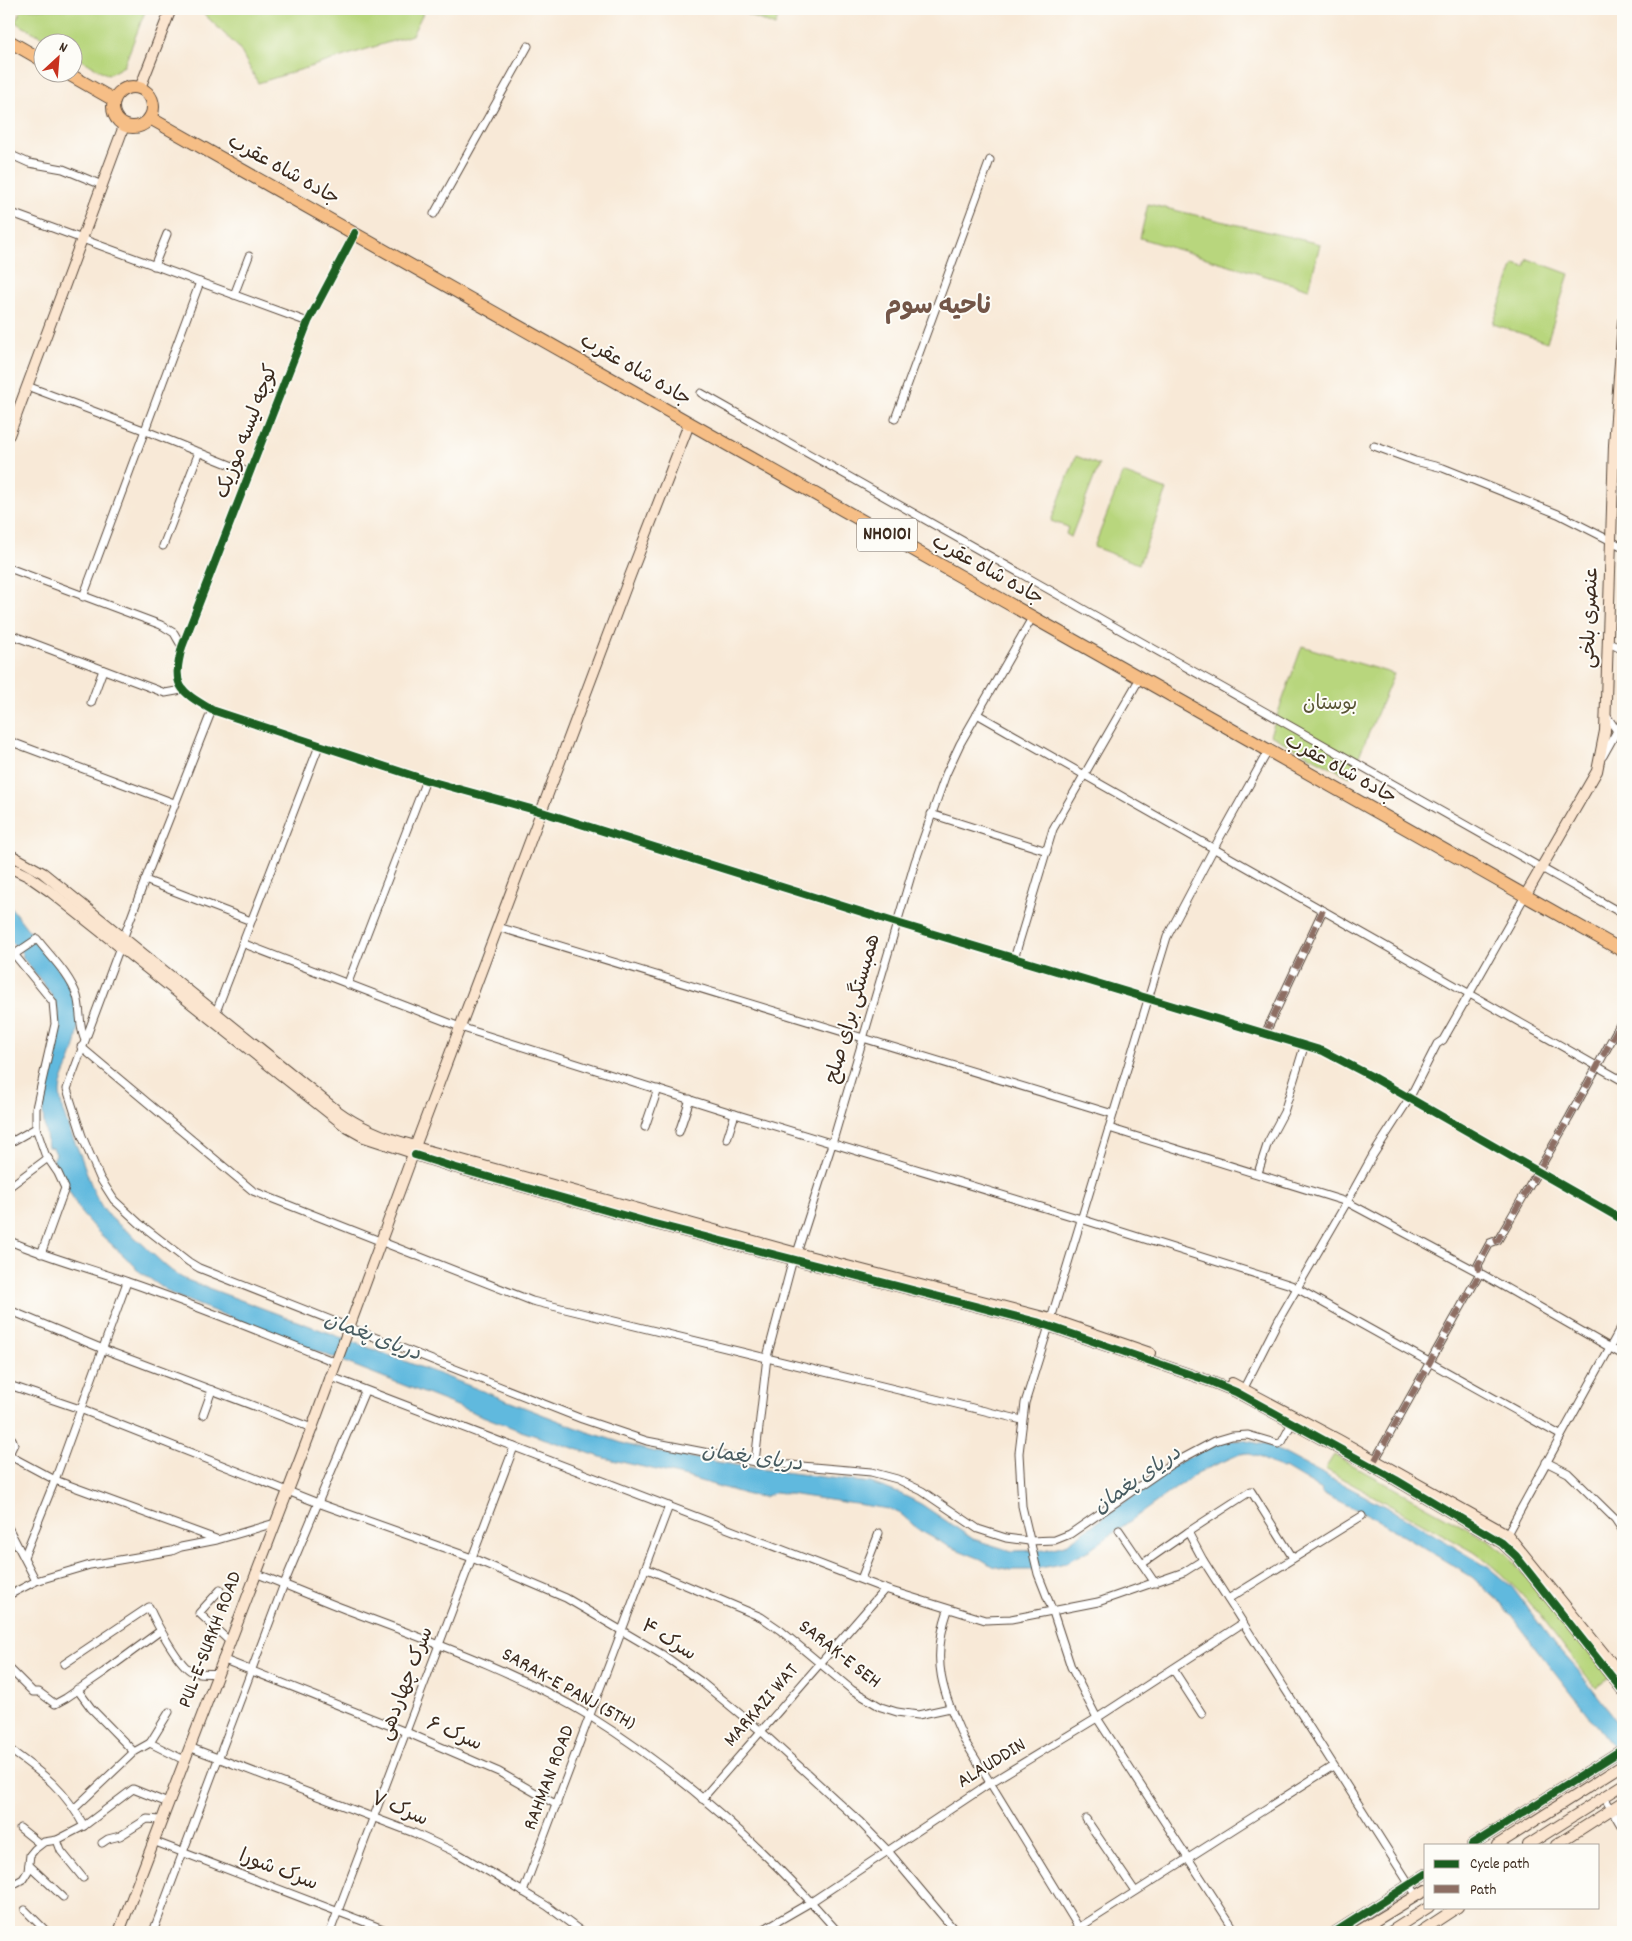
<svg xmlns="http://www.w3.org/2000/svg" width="1632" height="1941" viewBox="0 0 1632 1941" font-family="Dekko,'Playpen Sans Arabic',sans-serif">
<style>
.green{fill:#b8d67d;stroke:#7a804e}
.water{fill:#61b9de;stroke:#4e727e}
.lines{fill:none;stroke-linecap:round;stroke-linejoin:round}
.street-casing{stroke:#57473a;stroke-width:9}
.secondary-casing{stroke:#57473a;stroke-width:12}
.highway-casing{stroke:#57473a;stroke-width:14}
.street{stroke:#fff;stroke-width:7}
.secondary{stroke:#fbe5cf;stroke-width:10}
.highway{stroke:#f6be86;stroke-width:12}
.quiet{stroke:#8d6e63;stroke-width:6;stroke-dasharray:12 6;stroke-linecap:butt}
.cycleway-casing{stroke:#fdfcf7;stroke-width:11}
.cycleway{stroke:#1b5e20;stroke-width:8}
.labels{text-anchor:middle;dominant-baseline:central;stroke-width:4;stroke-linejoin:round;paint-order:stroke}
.shield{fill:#fdfcf7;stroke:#75695f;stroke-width:1}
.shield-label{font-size:19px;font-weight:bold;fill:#3b2a1e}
.street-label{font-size:20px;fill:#3b2a1e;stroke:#fdfcf7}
.park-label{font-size:20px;fill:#5a5536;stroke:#fdfcf7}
.water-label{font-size:21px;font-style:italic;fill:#485c61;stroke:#fdfcf7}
.district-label{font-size:25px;font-weight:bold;fill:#735648;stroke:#fdfcf7}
</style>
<rect width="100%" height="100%" fill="#fdfcf7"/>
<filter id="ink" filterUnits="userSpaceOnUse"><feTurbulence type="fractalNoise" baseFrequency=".02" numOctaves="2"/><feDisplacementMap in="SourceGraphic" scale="10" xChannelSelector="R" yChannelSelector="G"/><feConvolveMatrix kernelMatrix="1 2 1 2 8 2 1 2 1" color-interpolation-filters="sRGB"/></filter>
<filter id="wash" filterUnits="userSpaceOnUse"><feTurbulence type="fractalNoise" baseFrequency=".0096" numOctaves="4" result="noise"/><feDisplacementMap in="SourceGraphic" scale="20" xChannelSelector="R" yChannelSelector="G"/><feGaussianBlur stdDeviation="1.12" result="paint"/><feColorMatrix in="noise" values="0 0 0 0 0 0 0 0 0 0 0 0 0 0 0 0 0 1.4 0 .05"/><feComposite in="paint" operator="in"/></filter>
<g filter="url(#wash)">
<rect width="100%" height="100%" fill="#f8e9d7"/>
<!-- green -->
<g class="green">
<path d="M22,9h124l-22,57 -16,9 -35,-20 -1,-13h-21l-36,-20z"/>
<path d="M199,9h226l-13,26 -154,48 -19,-35z"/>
<path d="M748,9h33l-6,17 -29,-12z"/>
<path d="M1148,204l172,40 -11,45 -169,-51z"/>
<path d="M1528,259l41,15 -22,68 -54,-18 21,-60 11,3z"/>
<path d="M1076,456l23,9 -28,72 -5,-3 2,-7 -17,-6z"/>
<path d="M1123,473l44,17 -28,74 -45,-17z"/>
<path d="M1302,646l92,28 -44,103 -80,-42z"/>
<path d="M1334,1455l157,87 17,13 102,123 -14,10c-38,-47 -72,-101 -122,-136l-149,-83z"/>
</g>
<!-- water -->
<path class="water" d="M9,905l58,75c16,30 14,54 2,84 -4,9 -9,19 -9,29 1,21 12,42 20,61 7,18 12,37 22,53 8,13 25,23 36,33 16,14 28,29 46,39l255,95 146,57 43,14 23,6 108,18 112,14 30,11 20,10 52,35 38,12 34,-1 20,-5 113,-82 27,-14 21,-8 17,-1 27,6 135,71 84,51 23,19 43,58 22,24 46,61v30l-122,-157 -29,-26 -103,-62 -48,-22 1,-3 -37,-22 -3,1 -23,-12 -13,-4 -6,1 -43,19 -106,76 -26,14 -35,7h-19l-19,-4 -11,-7 -35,-14 -27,-15 -17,-15 -13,-6 -113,-17 -12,5 -16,-2 -65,-19 -79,-18 -83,-27 -348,-136 -37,-26 -1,-3 -38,-35 -16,-18 -28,-53 3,-6 -3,-6 -5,-1c-3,-18 -7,-36 -5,-54 3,-26 23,-66 12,-91 -6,-13 -23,-32 -32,-44l-1,-5 -13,-14z"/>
</g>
<g filter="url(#ink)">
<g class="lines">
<defs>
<g id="street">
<path d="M9,154l20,9 34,6 39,16"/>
<path d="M9,212l299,110"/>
<path d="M434,214l94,-168"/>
<path d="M355,233l-47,89 -126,325c-10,39 -4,43 30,63l214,70 116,32 355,111 426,128 46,24 254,145"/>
<path d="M154,266l13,-32"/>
<path d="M234,295l15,-39"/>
<path d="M27,386l119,45 104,42"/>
<path d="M701,393l922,521"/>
<path d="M895,419l95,-259"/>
<path d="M1374,446l41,15 28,7 115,46 65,33"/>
<path d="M163,546l36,-94"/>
<path d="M9,568l152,57 13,8 8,14"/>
<path d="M83,597l117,-315"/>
<path d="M9,634l156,59 17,-3"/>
<path d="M1607,641l16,8"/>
<path d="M91,703l12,-33"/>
<path d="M212,710l-67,170 -78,209 15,47 18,42 14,22 26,24 49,38 10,6 383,151 65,22 108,21 116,10 26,7 25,12 56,38 28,9 23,3 26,-1 15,-6 100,-69 45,-24 17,-5 16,-1 30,9 4,-2 10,-19"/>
<path d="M977,714l646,367"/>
<path d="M1606,715l11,16 6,3"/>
<path d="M9,741l165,62"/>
<path d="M1603,756l20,-36"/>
<path d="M931,814l116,37"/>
<path d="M145,880l106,41"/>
<path d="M498,927l615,187"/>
<path d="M242,943l218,84 275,87 346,105 210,66 269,150"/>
<path d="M9,948l44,54 2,22 -19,84v20l9,26 13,19 7,15 -24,66"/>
<path d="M9,958l28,-19 4,5c13,16 29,32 36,52 4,14 2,29 7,42"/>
<path d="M1014,959l39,-130 87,-151"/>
<path d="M349,985v-5l77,-200"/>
<path d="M216,1012l103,-266"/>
<path d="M1265,1034l58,-124"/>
<path d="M81,1047l172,144 279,110 490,119"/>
<path d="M645,1127l13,-38"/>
<path d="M1109,1128l238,74 133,71 143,82"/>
<path d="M679,1132l11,-33"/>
<path d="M9,1137l4,4 23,-13"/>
<path d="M727,1139l8,-25"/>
<path d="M1258,1173l10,-31 16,-30 20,-65"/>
<path d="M9,1187l39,-29"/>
<path d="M12,1242c38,16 77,26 116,40 70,24 138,52 207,80"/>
<path d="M797,1253l35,-109 83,-282 31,-88 14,-30 72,-126"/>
<path d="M9,1310l94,39 209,79"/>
<path d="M1051,1319l116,-382 46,-87 55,-99"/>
<path d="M1049,1326l-24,77 -6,50 3,53 16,68 15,38 18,55 26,51 139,214"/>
<path d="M329,1376l556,213 100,31 26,-1 87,-17 86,-30 19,-12"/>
<path d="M9,1385l71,24 238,94 154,55 94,40 97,57 37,26 62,51 97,89 29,30 68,81"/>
<path d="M1244,1388l34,-67 69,-119 26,-47 36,-56 28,-55 6,-4 82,-144"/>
<path d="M203,1415l9,-25"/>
<path d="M9,1438l3,1 2,5 -4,8 2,5 43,23 161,59"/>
<path d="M1375,1460l105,-187 -2,-8 12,-22 8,-3 71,-122 54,-99"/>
<path d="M755,1462l12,-105 26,-98"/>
<path d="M1546,1462l22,11 47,46 8,12"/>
<path d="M9,1529l27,52"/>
<path d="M1119,1530l36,53"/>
<path d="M1188,1532l15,28 214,336"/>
<path d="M1507,1534l116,-210"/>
<path d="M24,1557l31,-77 72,-198"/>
<path d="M1142,1564l46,-32 63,-41 42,67"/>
<path d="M645,1568l116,49 19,13 72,60 29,17 16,5 21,3 32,-7"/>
<path d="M255,1573c32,12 63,26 95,38 82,31 166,60 241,106 93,58 176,134 247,215"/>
<path d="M861,1579l18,-46"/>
<path d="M220,1590l-21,23 30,28"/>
<path d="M9,1595l27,-14 54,-16 82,-14 9,-4 36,-7 58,-17"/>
<path d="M1228,1599l134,-83"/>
<path d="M948,1610c-18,52 -5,82 16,130l115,188"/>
<path d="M222,1659l184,73 93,40 58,33"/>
<path d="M64,1664l85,-57c6,14 31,61 44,65 6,1 18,2 24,1"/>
<path d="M9,1668l24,24h6l16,12 11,-6 38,-26 56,-41"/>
<path d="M1173,1669l29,45"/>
<path d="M77,1689l14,19 43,44"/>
<path d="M150,1743l34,17"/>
<path d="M189,1747l225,86 43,20 58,34 32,19 35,26"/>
<path d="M9,1749c33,24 55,39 75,77"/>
<path d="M1604,1797l19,32"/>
<path d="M702,1799l183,-210"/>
<path d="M75,1808l59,-56 16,-9 19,-31"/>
<path d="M1086,1819l49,72"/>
<path d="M20,1828l20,16"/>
<path d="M57,1840l4,11 22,27"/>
<path d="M153,1841l238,91"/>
<path d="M102,1843l6,-4 12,-3 27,-17 14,1"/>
<path d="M29,1865l34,32"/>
<path d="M9,1892l5,-8 9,-5 5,-8 2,-16 5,-6 9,-7 13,-2 27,-14 49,-37 35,14"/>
<path d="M523,1892l146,-386"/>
<path d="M25,1910l22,22"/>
<path d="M153,1932l131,-348 81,-193"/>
<path d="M330,1932l184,-485"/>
<path d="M759,1932l52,-30 179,-119 107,-65 146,-95"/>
<path d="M1072,1932l261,-166"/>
</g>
<g id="secondary">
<path d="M140,88l31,-79"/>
<path d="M9,435l115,-309"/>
<path d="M9,854l34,19 293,237c23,17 48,28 76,35"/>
<path d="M9,867l19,9 23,16 297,236 16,9 46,15"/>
<path d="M1525,896l72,-125 8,-40 9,-286 9,-124"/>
<path d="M416,1144l214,-568 59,-152"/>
<path d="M419,1148l378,105 254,66 99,34"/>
<path d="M415,1155l38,12 198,56 386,99 175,60 24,10 160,88 106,63 14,13 107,135"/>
<path d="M1232,1383l107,57 168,94 116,143"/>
<path d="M1472,1845l151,-96"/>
<path d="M1497,1845l126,-80"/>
<path d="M1528,1845l95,-60"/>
<path d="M1556,1845l67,-43"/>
<path d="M119,1932l193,-504 101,-274"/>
<path d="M1335,1932l91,-58"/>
<path d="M1357,1932l69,-42"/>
<path d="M1390,1932l39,-25"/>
<path d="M1420,1932l38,-25"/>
</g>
<g id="highway">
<path d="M9,41l33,19"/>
<path d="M65,72l49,28"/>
<circle cx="133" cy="107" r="20"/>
<path d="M150,118l1473,833"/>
</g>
</defs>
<!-- street casing -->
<use href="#street" class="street-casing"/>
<!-- secondary casing -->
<use href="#secondary" class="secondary-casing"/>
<!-- highway casing -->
<use href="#highway" class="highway-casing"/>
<!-- street -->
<use href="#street" class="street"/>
<!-- secondary -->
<use href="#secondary" class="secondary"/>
<!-- highway -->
<use href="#highway" class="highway"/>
<!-- quiet -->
<g class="quiet">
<path d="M1265,1034l58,-124"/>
<path d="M1375,1460l105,-187 -2,-8 12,-22 8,-3 71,-122 54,-99"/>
</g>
<defs>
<g id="cycleway">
<path d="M355,233l-47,89 -126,325c-10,39 -4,43 30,63l214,70 116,32 355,111 426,128 46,24 254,145"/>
<path d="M415,1155l38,12 198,56 386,99 175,60 24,10 160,88 106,63 14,13 107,135"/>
<path d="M1472,1845l151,-96"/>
<path d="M1335,1932l91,-58"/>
</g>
</defs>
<!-- cycleway casing -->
<use href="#cycleway" class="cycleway-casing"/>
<!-- cycleway -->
<use href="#cycleway" class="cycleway"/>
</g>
</g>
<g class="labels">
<!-- shield labels -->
<rect class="shield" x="857" y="518.5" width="60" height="33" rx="4"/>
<g class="shield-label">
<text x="887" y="535">NH0101</text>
</g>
<!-- street labels -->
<g class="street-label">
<text transform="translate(283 171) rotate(29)">جاده شاه عقرب</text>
<text transform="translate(635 371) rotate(30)">جاده شاه عقرب</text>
<text transform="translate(248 432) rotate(-69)">کوچه لیسه موزیک</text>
<text transform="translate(987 571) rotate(29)">جاده شاه عقرب</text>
<text transform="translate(1591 618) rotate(-88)">عنصری بلخی</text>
<text transform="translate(1340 770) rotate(29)">جاده شاه عقرب</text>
<text transform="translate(854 1009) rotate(-74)">همبستگی برای صلح</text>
<text transform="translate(211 1640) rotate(-69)">PUL-E-SURKH ROAD</text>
<text transform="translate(668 1641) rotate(32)">سرک ۴</text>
<text transform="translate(839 1655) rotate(38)">SARAK-E SEH</text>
<text transform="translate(407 1684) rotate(-69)">سرک چهاردهی</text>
<text transform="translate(568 1690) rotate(29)">SARAK-E PANJ (5TH)</text>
<text transform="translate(762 1706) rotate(-49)">MARKAZI WAT</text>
<text transform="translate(454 1735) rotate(23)">سرک ۶</text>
<text transform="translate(992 1764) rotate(-32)">ALAUDDIN</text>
<text transform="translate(550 1778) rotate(-69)">RAHMAN ROAD</text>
<text transform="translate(399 1810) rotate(23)">سرک ۷</text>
<text transform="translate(278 1871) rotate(21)">سرک شورا</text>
</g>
<!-- park labels -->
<g class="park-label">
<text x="1330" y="705">بوستان</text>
</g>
<!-- water labels -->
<g class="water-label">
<text transform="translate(372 1338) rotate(21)">دریای پغمان</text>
<text transform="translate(752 1459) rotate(8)">دریای پغمان</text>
<text transform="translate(1138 1481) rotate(-35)">دریای پغمان</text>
</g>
<!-- district labels -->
<g class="district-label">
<text x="938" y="308">ناحیه سوم</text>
</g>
</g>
<!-- margin -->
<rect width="1632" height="1941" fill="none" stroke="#fdfcf7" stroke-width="30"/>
<!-- legend -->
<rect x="1424" y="1844" width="175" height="65" fill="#fdfcf7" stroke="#afa8a0"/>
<rect x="1434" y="1860" width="25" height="8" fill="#1b5e20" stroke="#afa8a0"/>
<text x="1470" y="1868" font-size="15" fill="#3b2a1e">Cycle path</text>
<rect x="1434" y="1885" width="25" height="8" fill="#8d6e63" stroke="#afa8a0"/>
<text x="1470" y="1894" font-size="15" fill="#3b2a1e">Path</text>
<!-- north arrow -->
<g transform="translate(58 58) rotate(26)"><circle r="24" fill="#fdfcf7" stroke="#afa8a0"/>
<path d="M0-4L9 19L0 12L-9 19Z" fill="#c8321e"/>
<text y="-8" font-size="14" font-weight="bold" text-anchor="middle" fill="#3b2a1e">N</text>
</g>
</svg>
